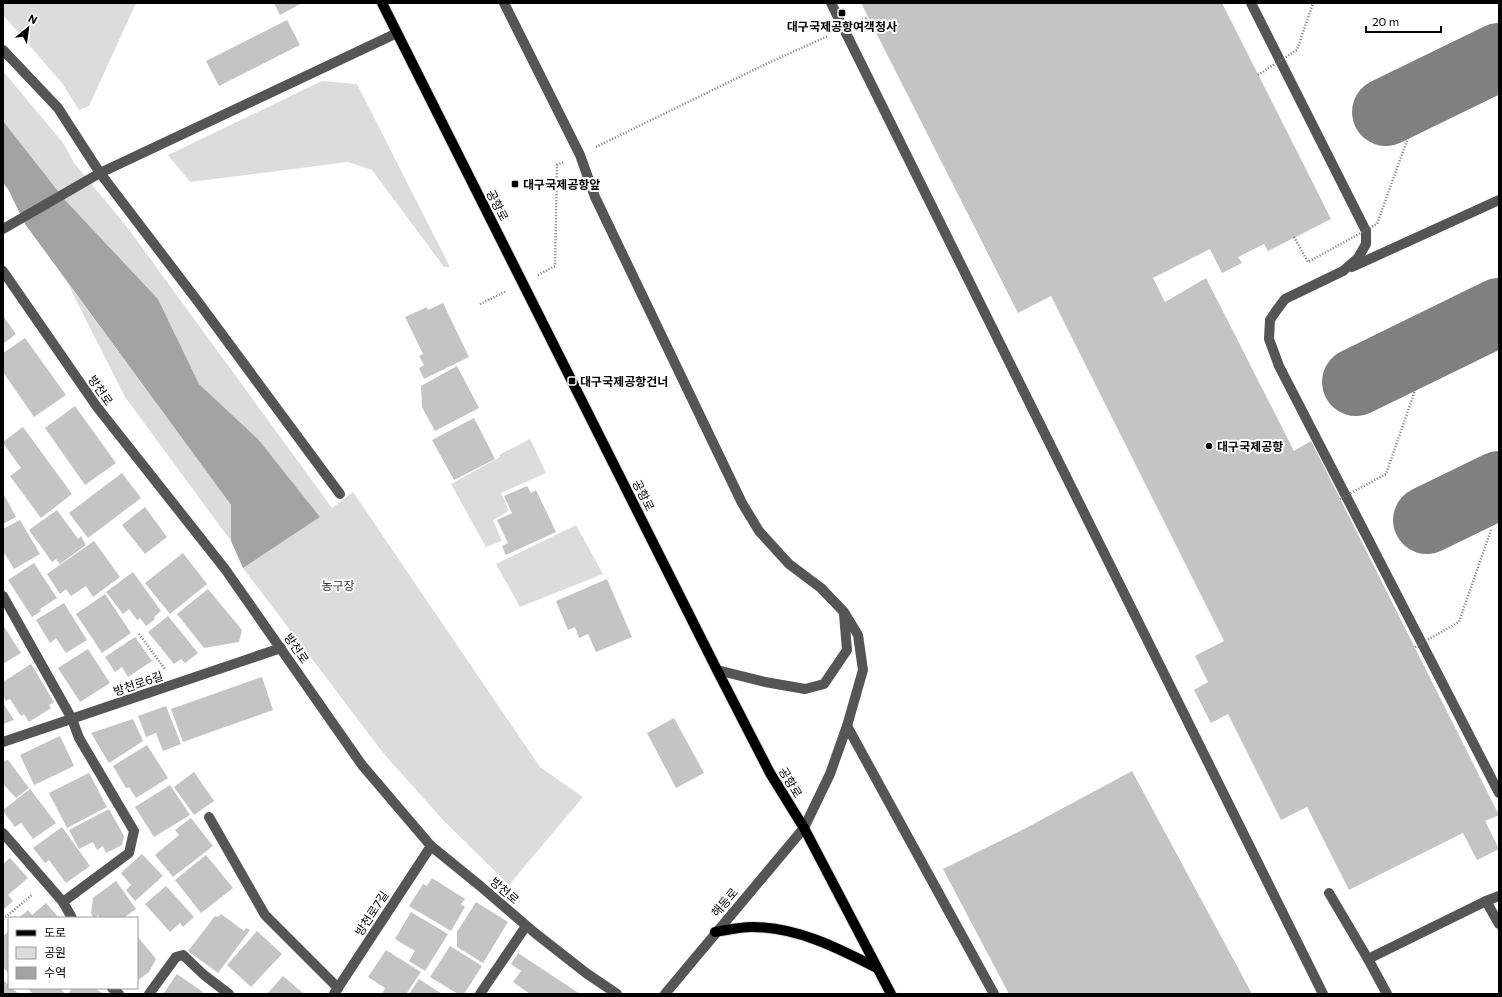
<svg xmlns="http://www.w3.org/2000/svg" width="1502" height="997" viewBox="0 0 1502 997" font-family="Commissioner,'Noto Sans KR',sans-serif">
<style>
.green{fill:#dcdcdc}
.water{fill:#a3a3a3}
.lines{fill:none;stroke-linecap:round;stroke-linejoin:round}
.taxiway{stroke:#808080;stroke-width:68}
.building{fill:#c4c4c4}
.major-casing{stroke:#dbdbdb;stroke-width:12}
.path{stroke:#777;stroke-width:2.5;stroke-dasharray:1 2;stroke-linecap:butt}
.minor{stroke:#555;stroke-width:10}
.major{stroke:#000;stroke-width:10}
.path-bridge{stroke:#777;stroke-width:2.5;stroke-dasharray:1 2;stroke-linecap:butt}
.poi-dot{fill:#000;stroke:#fff;stroke-width:1.5}
.labels{text-anchor:middle;dominant-baseline:central;stroke-width:4;stroke-linejoin:round;paint-order:stroke}
.poi-label{font-size:12px;font-weight:bold;fill:#000;stroke:#fff;text-anchor:start}
.street-label{font-size:12px;fill:#000;stroke:#fff}
.park-label{font-size:12px;fill:#333;stroke:#fff}
</style>
<rect width="100%" height="100%" fill="#fff"/>
<!-- green -->
<g class="green">
<path d="M3,3h133l-47,103 -10,4 -17,-27 -59,-68z"/>
<path d="M3,71l61,73 10,19 53,64 205,281 21,-16 187,275 43,30 -74,88 -66,-65 -59,-66 -141,-186 77,-51 -62,-78 -59,-55 -41,-85 -93,-99 -62,-79z"/>
<path d="M322,81l35,3 93,183h-6l-72,-97 -24,-8 -158,20 -22,-27z"/>
<path d="M67,282l164,223v36l-106,-144z"/>
<path d="M530,439l16,34 -45,20 8,18 -16,9 9,21 -16,6 -35,-63 49,-27 -1,-2z"/>
<path d="M576,525l27,49 -83,33 -24,-43z"/>
</g>
<!-- water -->
<path class="water" d="M3,121l62,79 93,99 41,85 59,55 62,78 -77,51 -12,-27v-36l-206,-281 -17,-35 -5,-6z"/>
<g class="lines">
<!-- taxiway -->
<g class="taxiway">
<path d="M1386,112l113,-55"/>
<path d="M1356,382l143,-70"/>
<path d="M1427,520l72,-35"/>
</g>
</g>
<!-- building -->
<g class="building">
<path d="M274,3h28l-22,12z"/>
<path d="M861,3h361l109,216 -63,32 -4,-7 -26,13 4,6 -20,10 -12,-24 -57,29 12,24 41,-24 88,173 17,-10 188,374 -14,6 14,28 -22,11 -14,-27 -114,57 -42,-83 -26,13 -53,-106 -17,9 -17,-33 14,-8 -13,-26 29,-15 -173,-345 -33,17z"/>
<path d="M287,20l13,25 -81,41 -13,-25z"/>
<path d="M443,303l26,54 -45,22 -5,-11 5,-3 -5,-9 4,-2 -18,-37 22,-10 1,3z"/>
<path d="M3,316l13,18 -13,10z"/>
<path d="M25,338l41,57 -32,22 -31,-45v-19z"/>
<path d="M457,366l22,42 -44,23 -13,-24 -1,-21z"/>
<path d="M75,406l41,57 -31,22 -40,-57z"/>
<path d="M474,418l21,41 -41,21 -22,-40z"/>
<path d="M23,427l49,67 -31,24 -31,-42 11,-8 -18,-25v-1z"/>
<path d="M122,473l19,25 -53,40 -19,-25z"/>
<path d="M527,486l4,7 5,-3 20,42 -50,23 -4,-9 6,-3 -11,-23 15,-7 -8,-17z"/>
<path d="M3,493l13,24 -13,7z"/>
<path d="M145,507l22,30 -22,17 -23,-29z"/>
<path d="M57,510l21,29 3,-3 5,9 -26,19 -4,-5 -4,3 -23,-32z"/>
<path d="M20,520l20,34 -26,15 -9,-15 -2,1v-26z"/>
<path d="M94,541l26,36 -27,20 -7,-11 -15,10 -5,-7 -6,5 -13,-20z"/>
<path d="M183,553l24,31 -37,30 -25,-31z"/>
<path d="M34,563l23,35 -17,11 1,2 -9,6 -24,-37z"/>
<path d="M133,572l28,39 -7,6 1,2 -9,7 -6,-8 -3,2 -8,-11 -6,5 -17,-22z"/>
<path d="M607,579l25,58 -36,15 -8,-18 -9,4 -4,-11 -7,3 -12,-29z"/>
<path d="M208,589l34,41 -3,12 -35,6 -27,-34z"/>
<path d="M105,594l26,39 -29,20 -26,-39z"/>
<path d="M64,603l23,37 -21,13 -10,-15 -6,5 -14,-23z"/>
<path d="M168,616l30,37 -13,10 -4,-4 -7,5 -26,-32z"/>
<path d="M3,625l18,28 -18,11z"/>
<path d="M135,637l17,24 -24,16 -6,-10 -7,5 -10,-15z"/>
<path d="M88,649l22,34 -30,19 -22,-34z"/>
<path d="M31,664l23,38 -5,3 2,3 -22,14 -5,-8 -3,2 -11,-17 -4,2 -3,-6v-13z"/>
<path d="M262,677l11,33 -90,32 -12,-33z"/>
<path d="M3,703l11,17 -11,4z"/>
<path d="M166,706l15,38 -18,7 -7,-18 -10,4 -8,-21z"/>
<path d="M674,718l30,55 -28,15 -29,-55z"/>
<path d="M133,719l10,22 -34,22 -18,-30z"/>
<path d="M60,736l14,30 -40,19 -14,-30z"/>
<path d="M147,745l21,33 -32,20 -7,-11 -3,1 -13,-22z"/>
<path d="M8,760l21,28 -13,10 -12,-13h-1v-24z"/>
<path d="M1132,771l120,223h-243l-66,-125 83,-41z"/>
<path d="M194,772l20,29 -20,14 -20,-28z"/>
<path d="M89,773l18,34 -40,21 -18,-35z"/>
<path d="M170,785l20,30 -36,22 -19,-30z"/>
<path d="M30,789l26,34 -23,16 -12,-16 -6,4 -12,-16v-1z"/>
<path d="M109,809l15,27 -2,9 -16,8 -3,-7 -6,4 -4,-8 -14,7 -10,-19z"/>
<path d="M191,818l22,28 -40,31 -18,-22 24,-20 -4,-5z"/>
<path d="M62,827l28,39 -24,17 -17,-23 -4,3 -12,-15z"/>
<path d="M142,854l21,22 -28,25 -9,-11 5,-5 -10,-12z"/>
<path d="M206,855l27,33 -32,25 -26,-33z"/>
<path d="M10,858l18,20 -20,17 5,6 -10,9v-46z"/>
<path d="M432,878l33,21 -4,5 4,3 -14,24 -42,-25 14,-22 4,2z"/>
<path d="M116,881l20,28 -13,9h-23l-2,-3 -4,3 -3,-4 2,-16z"/>
<path d="M166,886l28,31 -11,10 -3,-4 -10,9 -25,-28z"/>
<path d="M476,902l32,20 -25,41 -26,-16v-15z"/>
<path d="M46,903l13,15h-40l9,-8 4,5z"/>
<path d="M411,912l37,22 -23,37 -16,-10 6,-10 -20,-12z"/>
<path d="M221,914l23,17 2,-3 4,2 -32,43 -30,-22 27,-35 3,1z"/>
<path d="M9,931v43l-6,-7v-31z"/>
<path d="M257,931l25,23 -31,33 -24,-22z"/>
<path d="M137,936l19,23 -7,13 -12,9z"/>
<path d="M450,946l32,20 -18,28h-6l-28,-17z"/>
<path d="M386,950l35,22 -15,22h-24l3,-6 -17,-11z"/>
<path d="M518,953l62,41h-50l-17,-12 8,-11 -10,-7z"/>
<path d="M177,974l26,18 -2,2h-38z"/>
<path d="M283,976l21,18h-37z"/>
<path d="M419,979l23,15h-33z"/>
<path d="M3,980l6,5v3h3l7,6h-16z"/>
<path d="M27,988h33l4,5 -1,1h-30z"/>
<path d="M72,988h22l10,6h-36z"/>
</g>
<g class="lines">
<defs>
<g id="major">
<path d="M382,3l335,667 53,103 34,55 87,166"/>
<path d="M715,932c12,-2 25,-5 37,-5 45,0 86,21 125,41"/>
</g>
</defs>
<!-- major casing -->
<use href="#major" class="major-casing"/>
<!-- path -->
<g class="path">
<path d="M860,21l8,-4"/>
<path d="M596,147l170,-83 62,-28"/>
<path d="M538,275l17,-9 2,-101 7,-3"/>
<path d="M480,304l27,-13"/>
<path d="M139,634l26,35"/>
<path d="M3,919l29,-24"/>
</g>
<!-- minor -->
<g class="minor">
<path d="M504,3l76,152 15,42 147,306 17,28 30,33 32,24 23,24 14,23 5,35 -16,56 -17,48 -26,54 -139,166"/>
<path d="M831,3l492,991"/>
<path d="M1251,3l115,228v13l-8,14 -15,13 -58,28 -9,12 -6,9 -1,19 10,27 220,427"/>
<path d="M3,50l55,58 42,65 96,126 144,195"/>
<path d="M3,229l97,-56 297,-140"/>
<path d="M1352,267l147,-67"/>
<path d="M3,271l94,136 128,162 137,196 69,81 48,39 56,48 51,40 31,21"/>
<path d="M3,596l69,123 7,19 55,93 -5,22 -66,49"/>
<path d="M717,670l48,12 40,7 19,-5 23,-34 -3,-36"/>
<path d="M847,726l147,268"/>
<path d="M3,742l278,-94"/>
<path d="M209,817l56,98 73,73"/>
<path d="M3,833l60,69 9,16"/>
<path d="M1329,893l39,66 118,-58 13,-5"/>
<path d="M1486,901l13,23"/>
<path d="M1368,959l19,35"/>
<path d="M112,988l7,6"/>
<path d="M149,994l27,-37 7,-2 21,20 25,19"/>
<path d="M334,994l97,-148"/>
<path d="M480,994l46,-68"/>
</g>
<!-- major -->
<use href="#major" class="major"/>
<!-- path-bridge -->
<g class="path-bridge">
<path d="M1258,75l39,-25 16,-47"/>
<path d="M1294,237l14,25 69,-38 33,-92"/>
<path d="M1340,499l46,-25 32,-92"/>
<path d="M1415,647l44,-25 32,-92"/>
</g>
</g>
<!-- markers -->
<g class="poi-dot">
<rect x="838" y="9" width="8" height="8" rx="2"/>
<rect x="511" y="180" width="8" height="8" rx="2"/>
<rect x="568" y="377" width="8" height="8" rx="2"/>
<circle cx="1209" cy="446" r="4"/>
</g>
<g class="labels">
<!-- poi labels -->
<g class="poi-label">
<text x="842" y="26" text-anchor="middle">대구국제공항여객청사</text>
<text x="523" y="184">대구국제공항앞</text>
<text x="580" y="381">대구국제공항건너</text>
<text x="1217" y="446">대구국제공항</text>
</g>
<!-- street labels -->
<g class="street-label">
<text transform="translate(498 205) rotate(63)">공항로</text>
<text transform="translate(101 390) rotate(55)">방천로</text>
<text transform="translate(644 495) rotate(63)">공항로</text>
<text transform="translate(297 648) rotate(55)">방천로</text>
<text transform="translate(138 683) rotate(-19)">방천로6길</text>
<text transform="translate(791 782) rotate(59)">공항로</text>
<text transform="translate(505 890) rotate(41)">방천로</text>
<text transform="translate(724 902) rotate(-49)">해동로</text>
<text transform="translate(371 913) rotate(-57)">방천로7길</text>
</g>
<!-- park labels -->
<g class="park-label">
<text x="338" y="585">농구장</text>
</g>
</g>
<!-- border -->
<rect width="1502" height="997" fill="none" stroke="#000000" stroke-width="8"/>
<!-- legend -->
<rect x="8" y="917" width="130" height="72" fill="#ffffff" stroke="#999999"/>
<rect x="16" y="930" width="20" height="6" fill="#000000" stroke="#999999"/>
<text x="44" y="937" font-size="12" fill="#000000">도로</text>
<rect x="16" y="947" width="20" height="12" fill="#dcdcdc" stroke="#999999"/>
<text x="44" y="957" font-size="12" fill="#000000">공원</text>
<rect x="16" y="967" width="20" height="12" fill="#a3a3a3" stroke="#999999"/>
<text x="44" y="977" font-size="12" fill="#000000">수역</text>
<!-- north arrow -->
<g transform="translate(28 28) rotate(29)" stroke="#ffffff" stroke-width="3" paint-order="stroke">
<path d="M0-3L7 15L0 10L-7 15Z" fill="#000000"/>
<text y="-6" font-size="11" font-weight="bold" text-anchor="middle" fill="#000000">N</text>
</g>
<!-- scale -->
<path d="M1366 26v6h75v-6" fill="none" stroke="#000000" stroke-width="2"/>
<text x="1372" y="26" font-size="12" fill="#000000" stroke="#ffffff" stroke-width="3" paint-order="stroke">20 m</text>
</svg>
